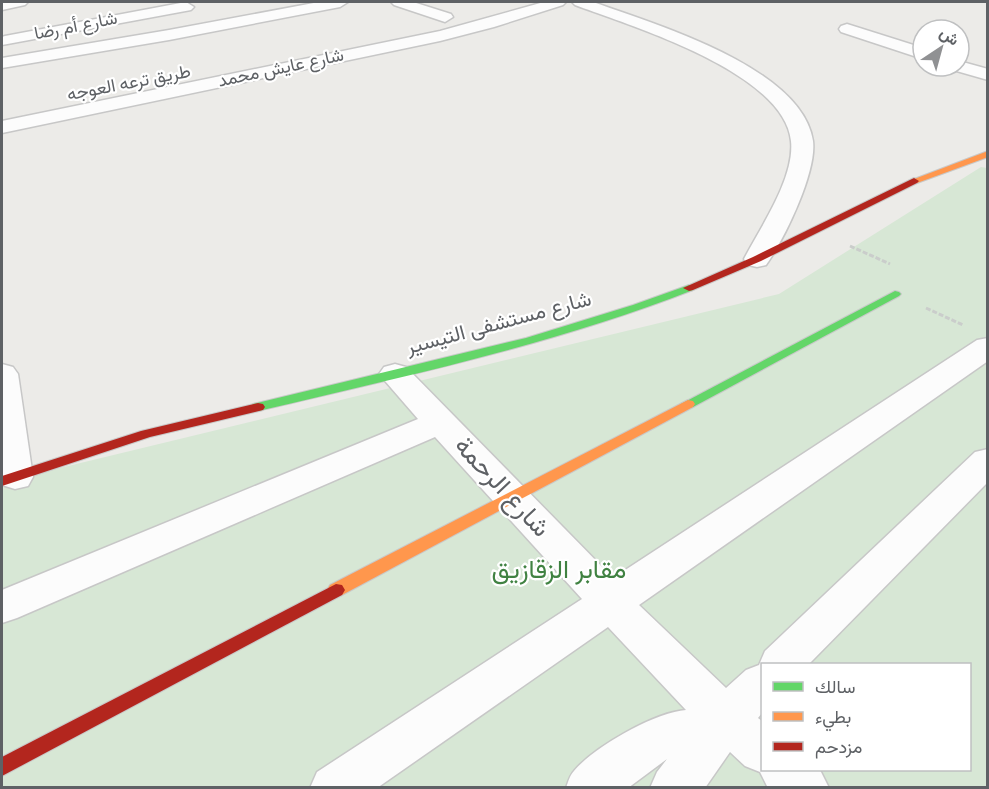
<svg xmlns="http://www.w3.org/2000/svg" width="989" height="789" viewBox="0 0 989 789" font-family="Overpass,Vazirmatn,sans-serif">
<style>
.green{fill:#d7e7d5;fill-rule:evenodd}
.lines{fill:none;stroke-linecap:round;stroke-linejoin:round}
.street-casing{stroke:#c7c7c7;stroke-width:3}
.fast-casing{stroke:#c9c9c9;stroke-width:2}
.slow-casing{stroke:#c9c9c9;stroke-width:2}
.jam-casing{stroke:#c9c9c9;stroke-width:2}
.path{stroke:#cacdcb;stroke-width:3;stroke-dasharray:5 2;stroke-linecap:butt}
.street{fill:#fcfcfc;fill-rule:evenodd}
.fast{fill:#63d668;fill-rule:evenodd}
.slow{fill:#ff974d;fill-rule:evenodd}
.jam{fill:#b3261e;fill-rule:evenodd}
.labels{text-anchor:middle;dominant-baseline:central;stroke-width:4.5;stroke-linejoin:round;paint-order:stroke}
.far-street-label{font-size:18px;fill:#5e6165;stroke:#fff}
.street-label{font-size:21px;fill:#5e6165;stroke:#fff}
.near-street-label{font-size:26px;fill:#5e6165;stroke:#fff}
.near-park-label{font-size:26px;fill:#408242;stroke:#fff}
</style>
<rect width="100%" height="100%" fill="#ecebe8"/>
<!-- green -->
<path class="green" d="M981,167l6,1v619h-985v-305l777,-188zM762,664h208v106h-208z"/>
<g class="lines">
<defs>
<g id="street">
<path d="M2,2h26l-3,3 -23,5z"/>
<path d="M186,2l8,5 -3,3 -189,35v-8l3,-1z"/>
<path d="M319,2h29l-8,5 -171,33 -167,28v-10l167,-28z"/>
<path d="M391,2h22l38,12 2,3 -8,5 -51,-17z"/>
<path d="M544,2h22l-3,3 -69,22 -54,14 -438,92v-12l438,-90z"/>
<path d="M572,2h21c61,22 209,65 220,139 4,31 -29,99 -47,124l-9,2 -9,-2 -4,-6c16,-31 51,-81 47,-118 -7,-69 -160,-115 -216,-136z"/>
<path d="M847,24l76,24v11l-82,-27 -2,-3 2,-3z"/>
<path d="M959,61l29,8v11l-35,-10 -3,-4h9z"/>
<path d="M988,338v23l-349,244 87,83 20,-18 13,-5 6,-14 210,-199 13,-3v33l-179,182h-47v49l-4,5 4,3v49h58l9,18h-61l-8,-16 -15,-6 -15,-14 -25,36h-55l7,-16 10,-13 -39,29h-62c2,-6 4,-13 8,-17 20,-24 81,-59 112,-61l-78,-83 -231,161h-67l7,-16 265,-173 -147,-162 -418,181 -15,5v-33l416,-171 -39,-45 5,-7 11,-3 11,3 207,211 364,-238z"/>
<path d="M2,364l11,3 5,7 15,103 -5,9 -13,3 -13,-4z"/>
</g>
<g id="fast">
<path d="M689,285l4,1v4c-141,55 -288,86 -435,121l-7,-4 2,-3 273,-66 107,-33z"/>
<path d="M895,291l4,1 2,2 -2,2 -206,111 -5,1 -7,-4z"/>
</g>
<g id="slow">
<path d="M988,151v6l-71,26 -8,-2z"/>
<path d="M688,400l5,1 2,3 -2,3 -351,188 -6,1 -6,-1 -3,-5 3,-5z"/>
</g>
<g id="jam">
<path d="M914,178l5,3 -2,2 -156,78 -68,29 -4,1 -6,-3 70,-31z"/>
<path d="M258,403l5,1 2,3 -2,3 -113,27 -148,49v-10l139,-45z"/>
<path d="M336,584l6,1 3,5 -3,5 -340,181v-19z"/>
</g>
</defs>
<!-- street casing -->
<use href="#street" class="street-casing"/>
<!-- fast casing -->
<use href="#fast" class="fast-casing"/>
<!-- slow casing -->
<use href="#slow" class="slow-casing"/>
<!-- jam casing -->
<use href="#jam" class="jam-casing"/>
<!-- path -->
<g class="path">
<path d="M850,246l40,18"/>
<path d="M926,308l37,17"/>
</g>
<!-- street -->
<use href="#street" class="street"/>
<!-- fast -->
<use href="#fast" class="fast"/>
<!-- slow -->
<use href="#slow" class="slow"/>
<!-- jam -->
<use href="#jam" class="jam"/>
</g>
<g class="labels">
<!-- far-street labels -->
<g class="far-street-label">
<text transform="translate(76 27) rotate(-11)">شارع أم رضا</text>
<text transform="translate(281 69) rotate(-12)">شارع عايش محمد</text>
<text transform="translate(129 84) rotate(-11)">طريق ترعه العوجه</text>
</g>
<!-- street labels -->
<g class="street-label">
<text transform="translate(499 324) rotate(-15)">شارع مستشفى التيسير</text>
</g>
<!-- near-street labels -->
<g class="near-street-label">
<text transform="translate(501 488) rotate(47)">شارع الرحمة</text>
</g>
<!-- near-park labels -->
<g class="near-park-label">
<text x="559" y="571">مقابر الزقازيق</text>
</g>
</g>
<!-- border -->
<rect width="989" height="789" fill="none" stroke="#5e6165" stroke-width="6"/>
<!-- legend -->
<rect x="761" y="663" width="210" height="108" fill="#ffffff" stroke="#bfc0c1" stroke-width="1.5"/>
<rect x="773" y="682" width="30" height="9" fill="#63d668" stroke="#bfc0c1" stroke-width="1.5"/>
<text x="815" y="693" font-size="18" fill="#5e6165">سالك</text>
<rect x="773" y="712" width="30" height="9" fill="#ff974d" stroke="#bfc0c1" stroke-width="1.5"/>
<text x="815" y="723" font-size="18" fill="#5e6165">بطيء</text>
<rect x="773" y="742" width="30" height="9" fill="#b3261e" stroke="#bfc0c1" stroke-width="1.5"/>
<text x="815" y="753" font-size="18" fill="#5e6165">مزدحم</text>
<!-- north arrow -->
<g transform="translate(941 48) rotate(36)"><circle r="28" fill="#ffffff" stroke="#bfc0c1" stroke-width="1.5"/>
<path d="M0-4.5L10 22L0 15L-10 22Z" fill="#909193"/>
<text y="-9" font-size="16" font-weight="bold" text-anchor="middle" fill="#5e6165">ش</text>
</g>
</svg>
